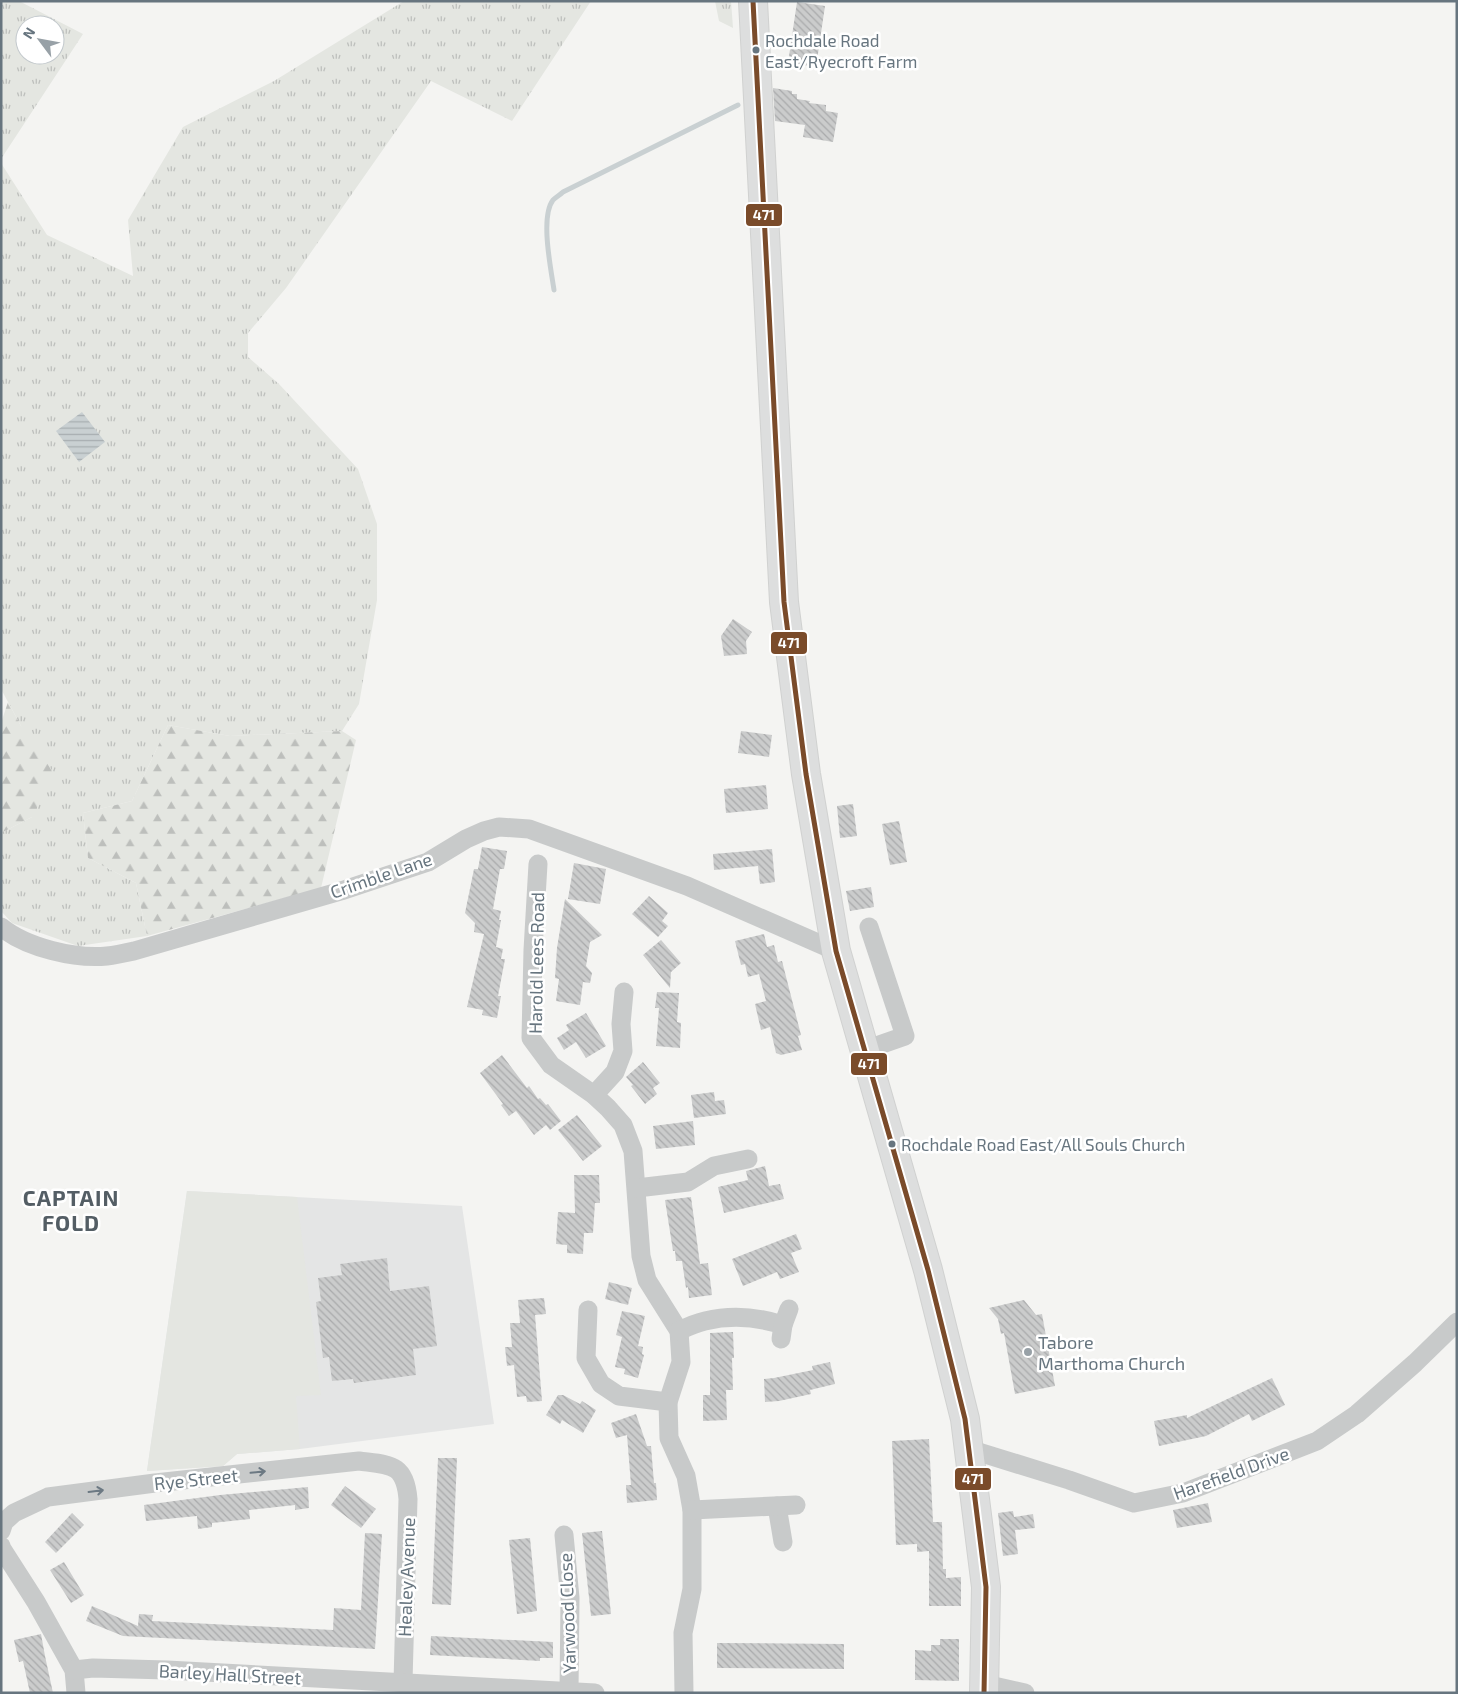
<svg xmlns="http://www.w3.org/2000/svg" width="1458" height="1694" viewBox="0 0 1458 1694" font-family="'Exo 2',sans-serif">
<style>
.built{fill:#e4e5e5}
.grass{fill:url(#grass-tufts);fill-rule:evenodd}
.forest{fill:url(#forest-firs)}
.pitch{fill:#e4e6e1}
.water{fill:url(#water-rules)}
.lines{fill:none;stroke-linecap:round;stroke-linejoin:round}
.stream{stroke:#c9d0d2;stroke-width:5}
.building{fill:url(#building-back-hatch)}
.highway-casing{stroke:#d0d1d0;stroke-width:30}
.minor{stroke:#c8caca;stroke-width:19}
.highway{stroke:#dddede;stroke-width:28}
.bus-1-casing{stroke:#fff;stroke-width:9}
.bus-1{stroke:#7a4b2a;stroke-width:5}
.oneway{stroke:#6c7983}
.bus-dot{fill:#67757f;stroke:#fff;stroke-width:2}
.poi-dot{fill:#98a1a7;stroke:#fff;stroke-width:2}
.labels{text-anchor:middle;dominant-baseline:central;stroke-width:5;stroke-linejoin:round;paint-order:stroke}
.bus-label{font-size:17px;fill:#67757f;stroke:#fff;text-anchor:start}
.street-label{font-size:18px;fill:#67757f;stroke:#fff}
.poi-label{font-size:18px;fill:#67757f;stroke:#fff;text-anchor:start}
.district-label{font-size:22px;font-weight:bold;letter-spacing:1px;fill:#545e65;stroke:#fff}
.line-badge{stroke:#fff;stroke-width:2}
.badge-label{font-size:14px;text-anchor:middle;font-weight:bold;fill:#fff}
</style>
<defs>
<pattern id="grass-tufts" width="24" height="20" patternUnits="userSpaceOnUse" patternTransform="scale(1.25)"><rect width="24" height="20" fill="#e4e6e1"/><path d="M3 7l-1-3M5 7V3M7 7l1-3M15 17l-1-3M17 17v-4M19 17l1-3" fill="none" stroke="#bdbfbc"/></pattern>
<pattern id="forest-firs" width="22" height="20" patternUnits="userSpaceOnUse" patternTransform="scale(1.25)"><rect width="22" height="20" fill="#e4e6e1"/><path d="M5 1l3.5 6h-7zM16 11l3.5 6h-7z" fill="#bdbfbc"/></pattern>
<pattern id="water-rules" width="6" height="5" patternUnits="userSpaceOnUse" patternTransform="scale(1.25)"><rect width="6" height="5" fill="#c9d0d2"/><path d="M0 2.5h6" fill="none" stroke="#a7adb0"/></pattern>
<pattern id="building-back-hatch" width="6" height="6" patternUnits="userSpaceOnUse" patternTransform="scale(1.25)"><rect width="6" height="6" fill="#cbcccc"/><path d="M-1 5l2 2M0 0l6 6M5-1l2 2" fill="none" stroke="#a9aaab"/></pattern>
</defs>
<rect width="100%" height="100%" fill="#f4f4f2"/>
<!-- built -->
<path class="built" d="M187,1191l275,15 32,218 -194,25 -63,5 -14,12 -76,5z"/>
<!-- grass -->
<g class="grass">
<path d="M1,1h18l64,33 -82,125zM25,25h30v30h-30z"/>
<path d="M404,1h187l-79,120 -81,-40 -145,207 -38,45v24l31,27 79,85 19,55v76l-18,104 -17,27 -112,5 -62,-11 -36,76 -49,12 5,45 48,25 11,53 -69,10 -66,-23 -11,-12v-78l31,-16 -11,-91 -20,-37v-526l46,72 86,41 -5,-56 55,-93 91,-46z"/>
<path d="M715,1h16l2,27 -14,-7z"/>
</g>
<!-- forest -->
<g class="forest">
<path d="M8,702l13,24 33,47 -22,44 -31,16v-110z"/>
<path d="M168,725l62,11 112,-5 14,9 -35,148 -174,48 -11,-53 -48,-25 -5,-45 49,-12z"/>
</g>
<!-- pitch -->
<path class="pitch" d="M187,1191l110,6 24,198 -25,1 4,53 -63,5 -14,12 -76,5z"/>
<!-- water -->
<path class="water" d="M82,412l23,30 -26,20 -23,-31z"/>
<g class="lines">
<!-- stream -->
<path class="stream" d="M554,290c-3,-21 -14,-73 -1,-90 3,-3 7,-5 10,-8l175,-87"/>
</g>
<!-- building -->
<g class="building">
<path d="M797,2l28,4 -9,61 -28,-4z"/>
<path d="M773,88l19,3v3h5v5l13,2 -1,2 17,2v6l12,2 -5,29 -30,-5 2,-12 -30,-4z"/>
<path d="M733,619l19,13 -6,9 1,13 -23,2 -3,-20z"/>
<path d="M741,731l31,4 -3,22 -31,-4z"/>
<path d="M766,785l2,24 -42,4 -2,-24z"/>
<path d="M853,804l4,32 -17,2 -3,-32z"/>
<path d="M899,821l8,41 -17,3 -8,-41z"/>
<path d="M482,847l25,4 -3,18h-4l-7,40 8,2 -2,9h2l-5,27 7,2 -2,10h4l-7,37h3l-4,22 -15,-3 1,-5 -16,-3 17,-73 -10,-2 1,-9 -10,-10 9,-44h4z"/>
<path d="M772,849l3,33 -15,2 -2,-18 -44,4 -1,-16z"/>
<path d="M574,863l32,6 -6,35 -32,-5z"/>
<path d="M871,887l3,20 -24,4 -4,-20z"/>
<path d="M649,896l19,17 -6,8 6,5 -10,11 -26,-23z"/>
<path d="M565,899l37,36 -12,7 -4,24 6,7 -2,10 -7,-1 -3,23 -24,-4 3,-22 -4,-1 2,-30z"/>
<path d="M764,934l3,13 7,-2 4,17 4,-1 19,74 -3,1 4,14 -21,5 -5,-2 -6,-26 -9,3 -6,-26 11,-3 -7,-27 -11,3 -3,-13 -4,1 -6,-24z"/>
<path d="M661,940l20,23 -10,9 -1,16 -27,-33z"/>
<path d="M657,992l22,1 -2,29 4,1 -1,25 -24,-2 3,-38h-4z"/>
<path d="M586,1013l20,33 -20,12 -10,-16 -12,8 -7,-12 12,-8 -3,-5z"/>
<path d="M502,1055l25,33 2,-2 9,13 2,-1 6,7 2,-1 13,17 -11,9 -4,-5 -12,10 -18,-24 -7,5 -8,-11 2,-1 -23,-31z"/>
<path d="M643,1062l17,21 -7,5 4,6 -12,10 -14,-18 2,-1 -7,-8z"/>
<path d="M714,1092l1,9 9,-1 2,14 -32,4 -3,-23z"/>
<path d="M577,1115l25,31 -19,15 -25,-31z"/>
<path d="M693,1121l2,24 -39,4 -3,-23z"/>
<path d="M765,1166l4,20 11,-2 4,15 -60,14 -6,-26 30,-7 -2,-9z"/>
<path d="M574,1175h25l1,28h-5l-2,30h-9l-1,21 -16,-1v-8l-11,-1 2,-32 17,1z"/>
<path d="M691,1197l9,67 8,-1 4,32 -23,3 -1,-11 -2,1 -4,-27h-6l-1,-10h-2l-8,-51z"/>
<path d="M796,1234l6,15 -11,4 8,19 -19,7 -3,-7 -34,14 -11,-27z"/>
<path d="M387,1258l3,33 39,-5 8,60 -24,3 3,26 -62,8 -1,-4 -21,2 -3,-24 -6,1 -7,-56 5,-1 -3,-23 24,-3 -2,-11z"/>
<path d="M609,1282l23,6 -4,17 -23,-6z"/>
<path d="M544,1298l2,16 -11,1 7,86 -15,1 -1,-6 -9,1 -3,-32 -7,1 -2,-19h7l-2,-24h10l-2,-23z"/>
<path d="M1024,1300l12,15 6,-1 13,72 -40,8 -11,-61 -3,1 -3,-15 -9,-11z"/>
<path d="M622,1311l23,5 -7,30 5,1 -1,7 2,1 -6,23 -14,-4 1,-5 -10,-2 7,-30 -6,-2z"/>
<path d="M733,1332l1,26h-2l1,32h-7l1,30 -24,1v-26h7v-62z"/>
<path d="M830,1362l5,22 -25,6 1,4 -32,7 -14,1 -1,-23 10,-1 39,-8 -1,-4z"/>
<path d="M1272,1378l13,27 -33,16 -3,-7 -43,22 -47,10 -5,-25 33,-6v3z"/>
<path d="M558,1395h5l17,9 2,-3 14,9 -13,23 -21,-13 -2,4 -14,-9z"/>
<path d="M636,1414l11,32h4l3,37h2l1,17 -30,3 -1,-18h5l-4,-50 -11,3 -5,-15z"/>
<path d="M929,1439l4,83h9l1,47h3v9l15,-1v29h-32v-55l-12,1v-8l-21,1 -4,-104z"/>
<path d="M438,1458h19l-6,147 -19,-1z"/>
<path d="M345,1486l31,23 -15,19 -30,-23z"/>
<path d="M308,1487l1,21 -14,2v-5l-46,5 1,9 -38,4v4l-14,2 -1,-13 -51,5 -2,-16 76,-10z"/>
<path d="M1208,1503l4,19 -35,6 -4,-18z"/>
<path d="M1013,1511l1,6 19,-3 2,14 -20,2 3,24 -15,2 -5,-43z"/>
<path d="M72,1513l12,12 -28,28 -11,-11z"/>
<path d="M602,1531l9,83 -20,2 -9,-83z"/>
<path d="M365,1533l17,1 -7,115 -252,-13 -37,-15 6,-15 46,20 1,-12 14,1 -1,6 181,9 1,-22 27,2z"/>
<path d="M530,1538l7,73 -20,3 -8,-74z"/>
<path d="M64,1562l20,33 -13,8 -21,-33z"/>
<path d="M41,1634l4,22 8,37h-23l-7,-32 -4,1 -5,-22z"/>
<path d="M431,1636l122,6v16h-13v3l-110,-6z"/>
<path d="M940,1639h19v42l-44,-1v-30l16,1v-6h9z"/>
<path d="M717,1643l127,1v25l-127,-1z"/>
</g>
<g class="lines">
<defs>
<path id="highway" d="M753,1l31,601 22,172 30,177 92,319 37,149 21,168 -2,106"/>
</defs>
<!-- highway casing -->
<use href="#highway" class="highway-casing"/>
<!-- minor -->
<g class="minor">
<path d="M538,864l-5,86 -2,88 20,27 43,30 14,13 15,17 10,26 8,105 6,24 32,51 2,31 -13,40 1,36 17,38 6,34v79l-9,44 1,60"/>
<path d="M1,927c26,21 74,32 106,29 9,-1 18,-3 27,-5l207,-60 87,-29 38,-23 18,-8 15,-4 30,2 158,57 149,65"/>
<path d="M865,1050l40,-14 -36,-109"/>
<path d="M594,1095l21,-23 8,-21 -2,-27 3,-32"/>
<path d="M637,1188l51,-6 26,-16 34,-7"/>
<path d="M588,1310l-2,48 15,26 18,12 49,6"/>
<path d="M679,1331c8,-4 17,-8 26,-10 25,-6 53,-4 78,4"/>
<path d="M781,1339l2,-14 6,-16"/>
<path d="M969,1449l100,31 65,23 49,-10 134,-52 40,-27 58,-51 42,-41"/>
<path d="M777,1506l6,36"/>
<path d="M692,1510l104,-5"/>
<path d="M1,1531l3,-9 10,-9 34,-16 107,-14 204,-22c31,4 46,2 49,38l-5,183"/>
<path d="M564,1535l6,63 -1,93"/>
<path d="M1,1546l1,3 34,53 38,68 2,23"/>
<path d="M74,1670l19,-2 74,2 428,23"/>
<path d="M985,1684l40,9"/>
</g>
<!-- highway -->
<use href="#highway" class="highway"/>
<defs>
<path id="bus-1" d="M753,1l31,601 22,172 30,177 92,319 37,149 21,168 -2,106"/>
</defs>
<!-- bus-1 casing -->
<use href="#bus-1" class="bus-1-casing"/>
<!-- bus-1 -->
<use href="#bus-1" class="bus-1"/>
</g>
<!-- one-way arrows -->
<defs><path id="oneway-shaft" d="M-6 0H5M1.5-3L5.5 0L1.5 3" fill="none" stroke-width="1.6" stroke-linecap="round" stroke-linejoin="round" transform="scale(1.25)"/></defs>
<g class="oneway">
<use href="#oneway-shaft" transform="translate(258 1472) rotate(-6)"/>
<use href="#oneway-shaft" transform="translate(96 1491) rotate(-7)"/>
</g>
<!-- markers -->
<g class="bus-dot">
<circle cx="756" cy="50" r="4.5"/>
<circle cx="892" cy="1144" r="4.5"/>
</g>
<circle class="poi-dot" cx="1028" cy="1352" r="5"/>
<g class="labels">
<!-- bus labels -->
<g class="bus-label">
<text x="765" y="40">Rochdale Road<tspan x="765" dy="21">East/Ryecroft Farm</tspan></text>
<text x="901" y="1144">Rochdale Road East/All Souls Church</text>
</g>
<!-- street labels -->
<g class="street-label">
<text transform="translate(381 875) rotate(-19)">Crimble Lane</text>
<text transform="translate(536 963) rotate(-89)">Harold Lees Road</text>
<text transform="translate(1231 1473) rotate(-20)">Harefield Drive</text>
<text transform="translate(196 1479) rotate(-6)">Rye Street</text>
<text transform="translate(406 1577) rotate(-88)">Healey Avenue</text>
<text transform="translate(567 1613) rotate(-92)">Yarwood Close</text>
<text transform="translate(230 1674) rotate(3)">Barley Hall Street</text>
</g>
<!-- poi labels -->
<g class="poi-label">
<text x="1038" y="1342">Tabore<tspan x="1038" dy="21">Marthoma Church</tspan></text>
</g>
<!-- district labels -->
<g class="district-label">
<text x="71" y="1197">CAPTAIN<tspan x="71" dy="25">FOLD</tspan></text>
</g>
</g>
<g class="line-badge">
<rect x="745" y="203" width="38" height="24" rx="5" fill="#7a4b2a"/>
<rect x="770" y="631" width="38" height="24" rx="5" fill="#7a4b2a"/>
<rect x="850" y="1052" width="38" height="24" rx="5" fill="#7a4b2a"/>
<rect x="954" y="1467" width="38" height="24" rx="5" fill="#7a4b2a"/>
</g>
<g class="badge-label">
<text x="764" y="220">471</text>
<text x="789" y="648">471</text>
<text x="869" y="1069">471</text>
<text x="973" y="1484">471</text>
</g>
<!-- border -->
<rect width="1458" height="1694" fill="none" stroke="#67757f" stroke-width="5"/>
<!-- north arrow -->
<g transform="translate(40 40) rotate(302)"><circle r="24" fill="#ffffff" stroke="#c2c8cc"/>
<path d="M0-4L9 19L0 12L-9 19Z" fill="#98a1a7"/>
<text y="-8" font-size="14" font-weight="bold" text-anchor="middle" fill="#67757f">N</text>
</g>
</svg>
